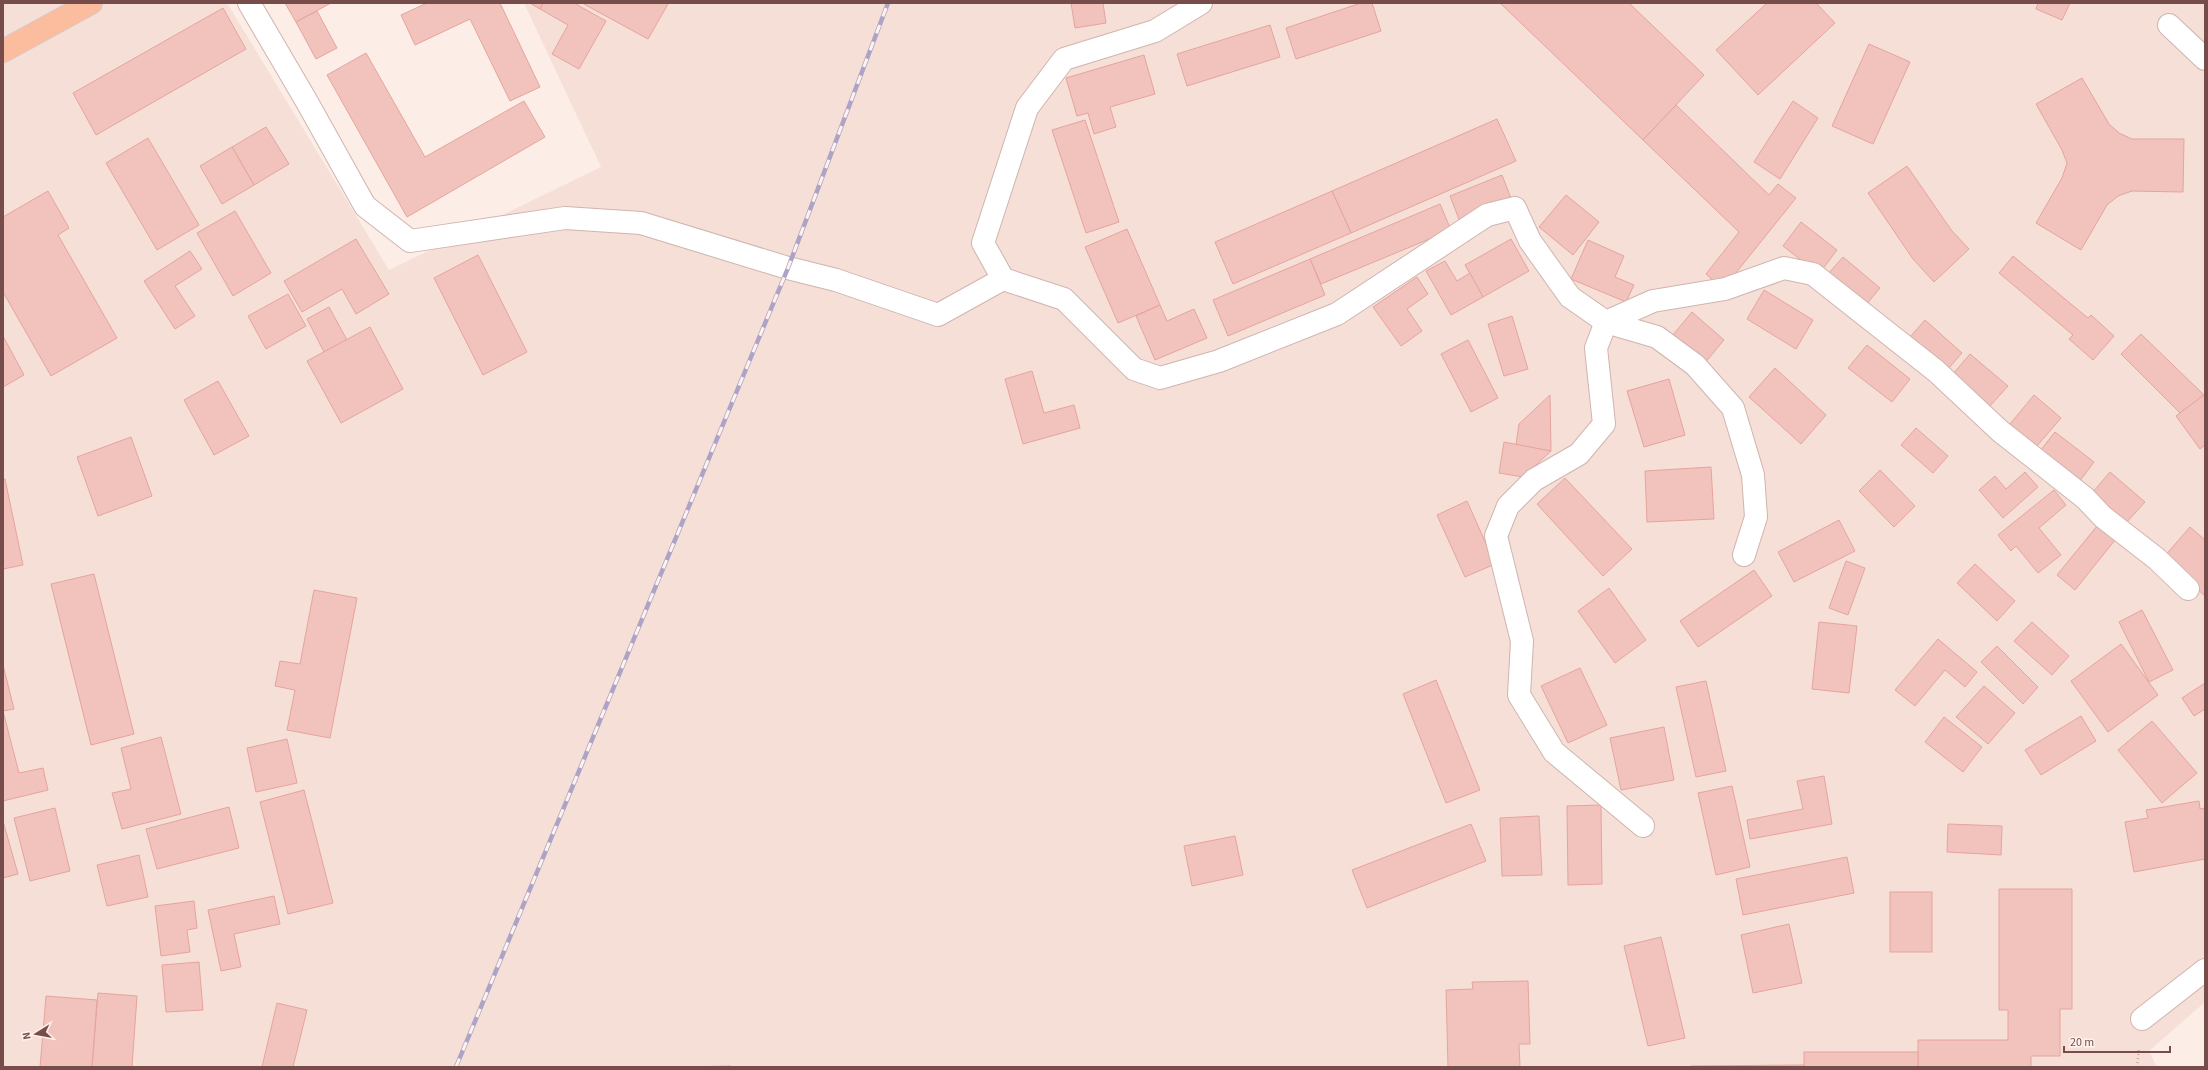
<svg xmlns="http://www.w3.org/2000/svg" width="2208" height="1070" viewBox="0 0 2208 1070" font-family="'Source Sans 3',sans-serif">
<style>
.residential{fill:#f6dfd7}
.building{fill:#f2c3bd;stroke:#e5a49d}
.lines{fill:none;stroke-linecap:round;stroke-linejoin:round}
.minor-casing{stroke:#d0b4ae;stroke-width:24}
.major-casing{stroke:#d6cac9;stroke-width:24}
.path{stroke:#d7a5a0;stroke-width:2.5;stroke-dasharray:1 3;stroke-linecap:butt}
.minor{stroke:#fff;stroke-width:22}
.major{stroke:#fbbd9e;stroke-width:22}
.rail-casing{stroke:#aca3c7;stroke-width:4.5}
.rail{stroke:#fff2ec;stroke-width:3;stroke-dasharray:9;stroke-linecap:butt}
</style>
<rect width="100%" height="100%" fill="#fcede6"/>
<!-- residential -->
<path class="residential" d="M3,3h224l162,267 212,-103 -77,-164h1681v999l-56,49 8,16h-2154z"/>
<!-- building -->
<g class="building">
<path d="M285,3h46l-35,19z"/>
<path d="M427,3h73l40,84 -30,14 -40,-82 -55,26 -14,-30z"/>
<path d="M530,3h13l-3,6z"/>
<path d="M543,3h31l32,18 -27,48 -27,-15 16,-29 -28,-16z"/>
<path d="M582,3h85l1,1 -20,35z"/>
<path d="M1071,3h32l3,20 -31,5z"/>
<path d="M1361,3h11l9,28 -85,28 -10,-31z"/>
<path d="M1500,3h129l75,72 -61,65z"/>
<path d="M1767,3h49l19,20 -77,72 -42,-45z"/>
<path d="M2038,3h32l-8,17 -26,-11z"/>
<path d="M223,8l23,41 -150,86 -23,-42z"/>
<path d="M317,11l20,37 -21,11 -20,-37z"/>
<path d="M1270,25l10,32 -93,29 -10,-32z"/>
<path d="M1869,44l41,18 -37,82 -41,-18z"/>
<path d="M366,53l59,104 99,-56 21,36 -138,80 -80,-142z"/>
<path d="M1144,55l11,39 -45,13 6,20 -22,7 -6,-21 -11,3 -11,-38z"/>
<path d="M2082,78l27,46 10,9 13,6h52l-1,53 -51,-1 -14,5 -11,9 -26,45 -45,-27 26,-45 5,-15 -5,-13 -26,-46z"/>
<path d="M1793,101l25,17 -38,61 -26,-17z"/>
<path d="M1676,105l93,90 9,-11 18,14 -73,91 -17,-15 33,-42 -96,-92z"/>
<path d="M1497,119l19,42 -165,72 -19,-42z"/>
<path d="M1085,120l34,102 -33,11 -34,-103z"/>
<path d="M266,127l23,37 -35,21 -22,-38z"/>
<path d="M148,138l51,87 -42,25 -51,-87z"/>
<path d="M232,147l22,38 -32,19 -22,-38z"/>
<path d="M1907,166l45,65 17,18 -35,33 -21,-23 -45,-66z"/>
<path d="M1502,175l10,26 -52,21 -10,-26z"/>
<path d="M48,191l21,37 -11,7 59,103 -66,38 -48,-84v-75z"/>
<path d="M1332,191l19,42 -118,51 -18,-42z"/>
<path d="M1566,195l33,27 -26,33 -34,-28z"/>
<path d="M1440,204l11,26 -130,54 -11,-25z"/>
<path d="M235,211l36,62 -38,23 -36,-63z"/>
<path d="M1801,222l36,28 -18,24 -36,-28z"/>
<path d="M1127,229l33,76 -42,18 -33,-76z"/>
<path d="M356,239l33,55 -33,20 -14,-25 -40,23 -18,-31z"/>
<path d="M1511,239l18,32 -46,26 -18,-32z"/>
<path d="M1588,240l36,16 -9,21 19,8 -8,17 -55,-23z"/>
<path d="M190,251l12,18 -27,17 20,30 -20,13 -31,-48z"/>
<path d="M478,255l49,97 -44,23 -49,-97z"/>
<path d="M2013,256l75,62 3,-3 23,21 -21,24 -24,-21 4,-4 -74,-62z"/>
<path d="M1843,257l37,31 -15,18 -37,-32z"/>
<path d="M1310,259l15,36 -97,41 -15,-36z"/>
<path d="M1445,261l12,20 13,-8 13,24 -32,18 -25,-44z"/>
<path d="M1417,277l11,17 -21,15 15,22 -21,15 -28,-39z"/>
<path d="M1764,290l49,30 -17,29 -49,-30z"/>
<path d="M288,294l18,32 -40,23 -18,-33z"/>
<path d="M1160,305l7,16 27,-12 13,29 -52,22 -19,-44z"/>
<path d="M329,307l18,33 -23,12 -17,-33z"/>
<path d="M1692,312l32,28 -20,24 -32,-28z"/>
<path d="M1512,316l16,53 -24,7 -16,-52z"/>
<path d="M1925,320l37,33 -14,16 -38,-32z"/>
<path d="M370,327l33,62 -62,34 -34,-62z"/>
<path d="M2141,334l63,61 -24,18 -59,-59z"/>
<path d="M3,336l21,39 -21,12z"/>
<path d="M1468,340l30,58 -27,14 -30,-58z"/>
<path d="M1867,345l43,34 -18,23 -44,-34z"/>
<path d="M1970,354l38,32 -18,20 -37,-32z"/>
<path d="M1775,368l51,47 -25,29 -52,-47z"/>
<path d="M1032,371l12,42 30,-8 6,23 -57,16 -18,-65z"/>
<path d="M1669,379l16,56 -41,12 -17,-56z"/>
<path d="M218,381l31,55 -35,19 -30,-55z"/>
<path d="M2205,394v51l-5,4 -24,-33z"/>
<path d="M1550,395l1,56 -35,-6 3,-21z"/>
<path d="M2034,395l27,23 -24,28 -27,-22z"/>
<path d="M1916,428l32,28 -15,17 -32,-28z"/>
<path d="M2055,432l39,30 -15,20 -40,-30z"/>
<path d="M131,437l21,59 -54,20 -21,-59z"/>
<path d="M1504,442l47,9 -28,26 -24,-4z"/>
<path d="M1711,467l3,52 -67,3 -2,-51z"/>
<path d="M1880,470l35,36 -21,21 -35,-36z"/>
<path d="M2025,472l13,15 -35,31 -24,-28 16,-14 11,13z"/>
<path d="M2110,472l35,30 -19,21 -34,-30z"/>
<path d="M1565,478l67,71 -29,27 -66,-72z"/>
<path d="M3,479h2l18,86 -20,4z"/>
<path d="M2054,490l12,15 -27,23 22,27 -23,18 -22,-27 -5,5 -13,-16z"/>
<path d="M1467,501l28,63 -30,13 -28,-62z"/>
<path d="M1839,520l16,31 -61,31 -16,-30z"/>
<path d="M2097,526l18,14 -40,50 -18,-15z"/>
<path d="M2190,527l15,13v56l-42,-38z"/>
<path d="M1846,561l19,7 -17,47 -19,-7z"/>
<path d="M1975,564l40,37 -18,20 -40,-38z"/>
<path d="M1754,570l18,26 -74,51 -18,-26z"/>
<path d="M94,574l40,160 -43,11 -40,-161z"/>
<path d="M1609,588l37,52 -31,23 -37,-52z"/>
<path d="M314,590l43,8 -27,140 -43,-8 8,-40 -20,-4 5,-25 20,3z"/>
<path d="M2142,610l31,60 -24,12 -30,-60z"/>
<path d="M1819,622l38,4 -8,67 -37,-4z"/>
<path d="M2032,622l37,34 -17,19 -38,-34z"/>
<path d="M1938,639l39,33 -12,15 -20,-17 -30,36 -20,-16z"/>
<path d="M2121,644l37,51 -50,37 -37,-51z"/>
<path d="M1997,646l41,41 -15,17 -42,-42z"/>
<path d="M3,665l11,44 -11,2z"/>
<path d="M1580,668l27,57 -39,18 -27,-57z"/>
<path d="M1436,680l44,110 -34,13 -43,-109z"/>
<path d="M1706,681l20,90 -30,6 -20,-90z"/>
<path d="M2205,683v26l-11,7 -12,-18z"/>
<path d="M1984,686l31,27 -27,31 -32,-27z"/>
<path d="M3,711l16,62 24,-5 5,22 -45,11z"/>
<path d="M2081,716l15,25 -55,34 -16,-25z"/>
<path d="M1944,717l38,30 -19,25 -38,-30z"/>
<path d="M2152,721l45,52 -35,30 -44,-53z"/>
<path d="M1664,727l10,53 -53,10 -11,-52z"/>
<path d="M161,737l20,77 -59,15 -10,-36 19,-4 -10,-41z"/>
<path d="M287,739l10,44 -41,9 -9,-44z"/>
<path d="M1824,776l8,48 -82,15 -3,-19 56,-11 -6,-28z"/>
<path d="M1732,786l18,81 -34,8 -18,-82z"/>
<path d="M304,790l29,113 -45,11 -28,-112z"/>
<path d="M2199,801l1,8 5,-1v51l-71,13 -9,-50 23,-4 -2,-8z"/>
<path d="M1601,805l1,79 -34,1 -1,-79z"/>
<path d="M229,807l10,41 -82,21 -11,-40z"/>
<path d="M55,808l15,63 -40,10 -16,-63z"/>
<path d="M1539,816l3,59 -40,1 -2,-58z"/>
<path d="M3,821l15,53 -15,4z"/>
<path d="M1471,824l15,37 -119,47 -15,-38z"/>
<path d="M1948,824l54,2 -1,29 -54,-3z"/>
<path d="M1235,836l8,39 -51,11 -8,-40z"/>
<path d="M139,855l9,42 -41,9 -10,-41z"/>
<path d="M1847,857l7,36 -111,22 -7,-36z"/>
<path d="M1999,889h73v120h-12v47h-29v11h-113v-27h90v-30h-9z"/>
<rect x="1890" y="892" width="42" height="60"/>
<path d="M274,896l6,28 -46,10 7,33 -20,4 -13,-61z"/>
<path d="M194,901l3,27 -10,2 3,22 -29,4 -6,-50z"/>
<path d="M1789,924l13,59 -49,10 -12,-58z"/>
<path d="M1661,937l24,101 -37,8 -24,-100z"/>
<path d="M199,962l4,48 -37,2 -4,-47z"/>
<path d="M1528,981l2,63h-11l1,23h-72l-2,-77 27,-1 -1,-7z"/>
<path d="M98,993l39,3 -5,71h-40z"/>
<path d="M46,996l51,4 -5,67h-52z"/>
<path d="M277,1003l30,7 -14,57h-31z"/>
<rect x="1804" y="1052" width="114" height="15"/>
<path d="M1804,1065v2h-114v-1z"/>
<path d="M731,1066v1h-52z"/>
</g>
<g class="lines">
<defs>
<g id="minor">
<path d="M249,3l58,99 58,104 45,35 155,-23 76,5 147,45 48,12 102,35 65,-36 -20,-36 44,-135 37,-49 91,-28 46,-28"/>
<path d="M2169,25l36,34"/>
<path d="M1003,279l61,20 70,70 26,9 59,-17 118,-47 150,-99 28,-7 15,33 40,56 36,25 51,15 38,28 38,43 20,67 3,42 -12,38"/>
<path d="M1643,826l-89,-74 -35,-57 3,-54 -26,-105 12,-30 26,-26 45,-26 25,-30 -8,-76 10,-26 47,-21 72,-12 59,-21 29,6 123,97 64,60 85,67 18,19 54,42 31,30"/>
<path d="M2142,1019l63,-49"/>
</g>
<path id="major" d="M3,51l88,-48"/>
</defs>
<!-- minor casing -->
<use href="#minor" class="minor-casing"/>
<!-- major casing -->
<use href="#major" class="major-casing"/>
<!-- path -->
<path class="path" d="M2137,1067l2,-19"/>
<!-- minor -->
<use href="#minor" class="minor"/>
<!-- major -->
<use href="#major" class="major"/>
<defs>
<path id="rail" d="M456,1067l332,-799 100,-265"/>
</defs>
<!-- rail casing -->
<use href="#rail" class="rail-casing"/>
<!-- rail -->
<use href="#rail" class="rail"/>
</g>
<!-- border -->
<rect width="2208" height="1070" fill="none" stroke="#764d4a" stroke-width="8"/>
<!-- north arrow -->
<g transform="translate(36 1034) rotate(259)" stroke="#fff2ec" stroke-width="3" paint-order="stroke">
<path d="M0-3L7 15L0 10L-7 15Z" fill="#764d4a"/>
<text y="-6" font-size="11" font-weight="bold" text-anchor="middle" fill="#764d4a">N</text>
</g>
<!-- scale -->
<path d="M2064 1046v6h106v-6" fill="none" stroke="#764d4a" stroke-width="2"/>
<text x="2070" y="1046" font-size="12" fill="#764d4a" stroke="#fff2ec" stroke-width="3" paint-order="stroke">20 m</text>
</svg>
